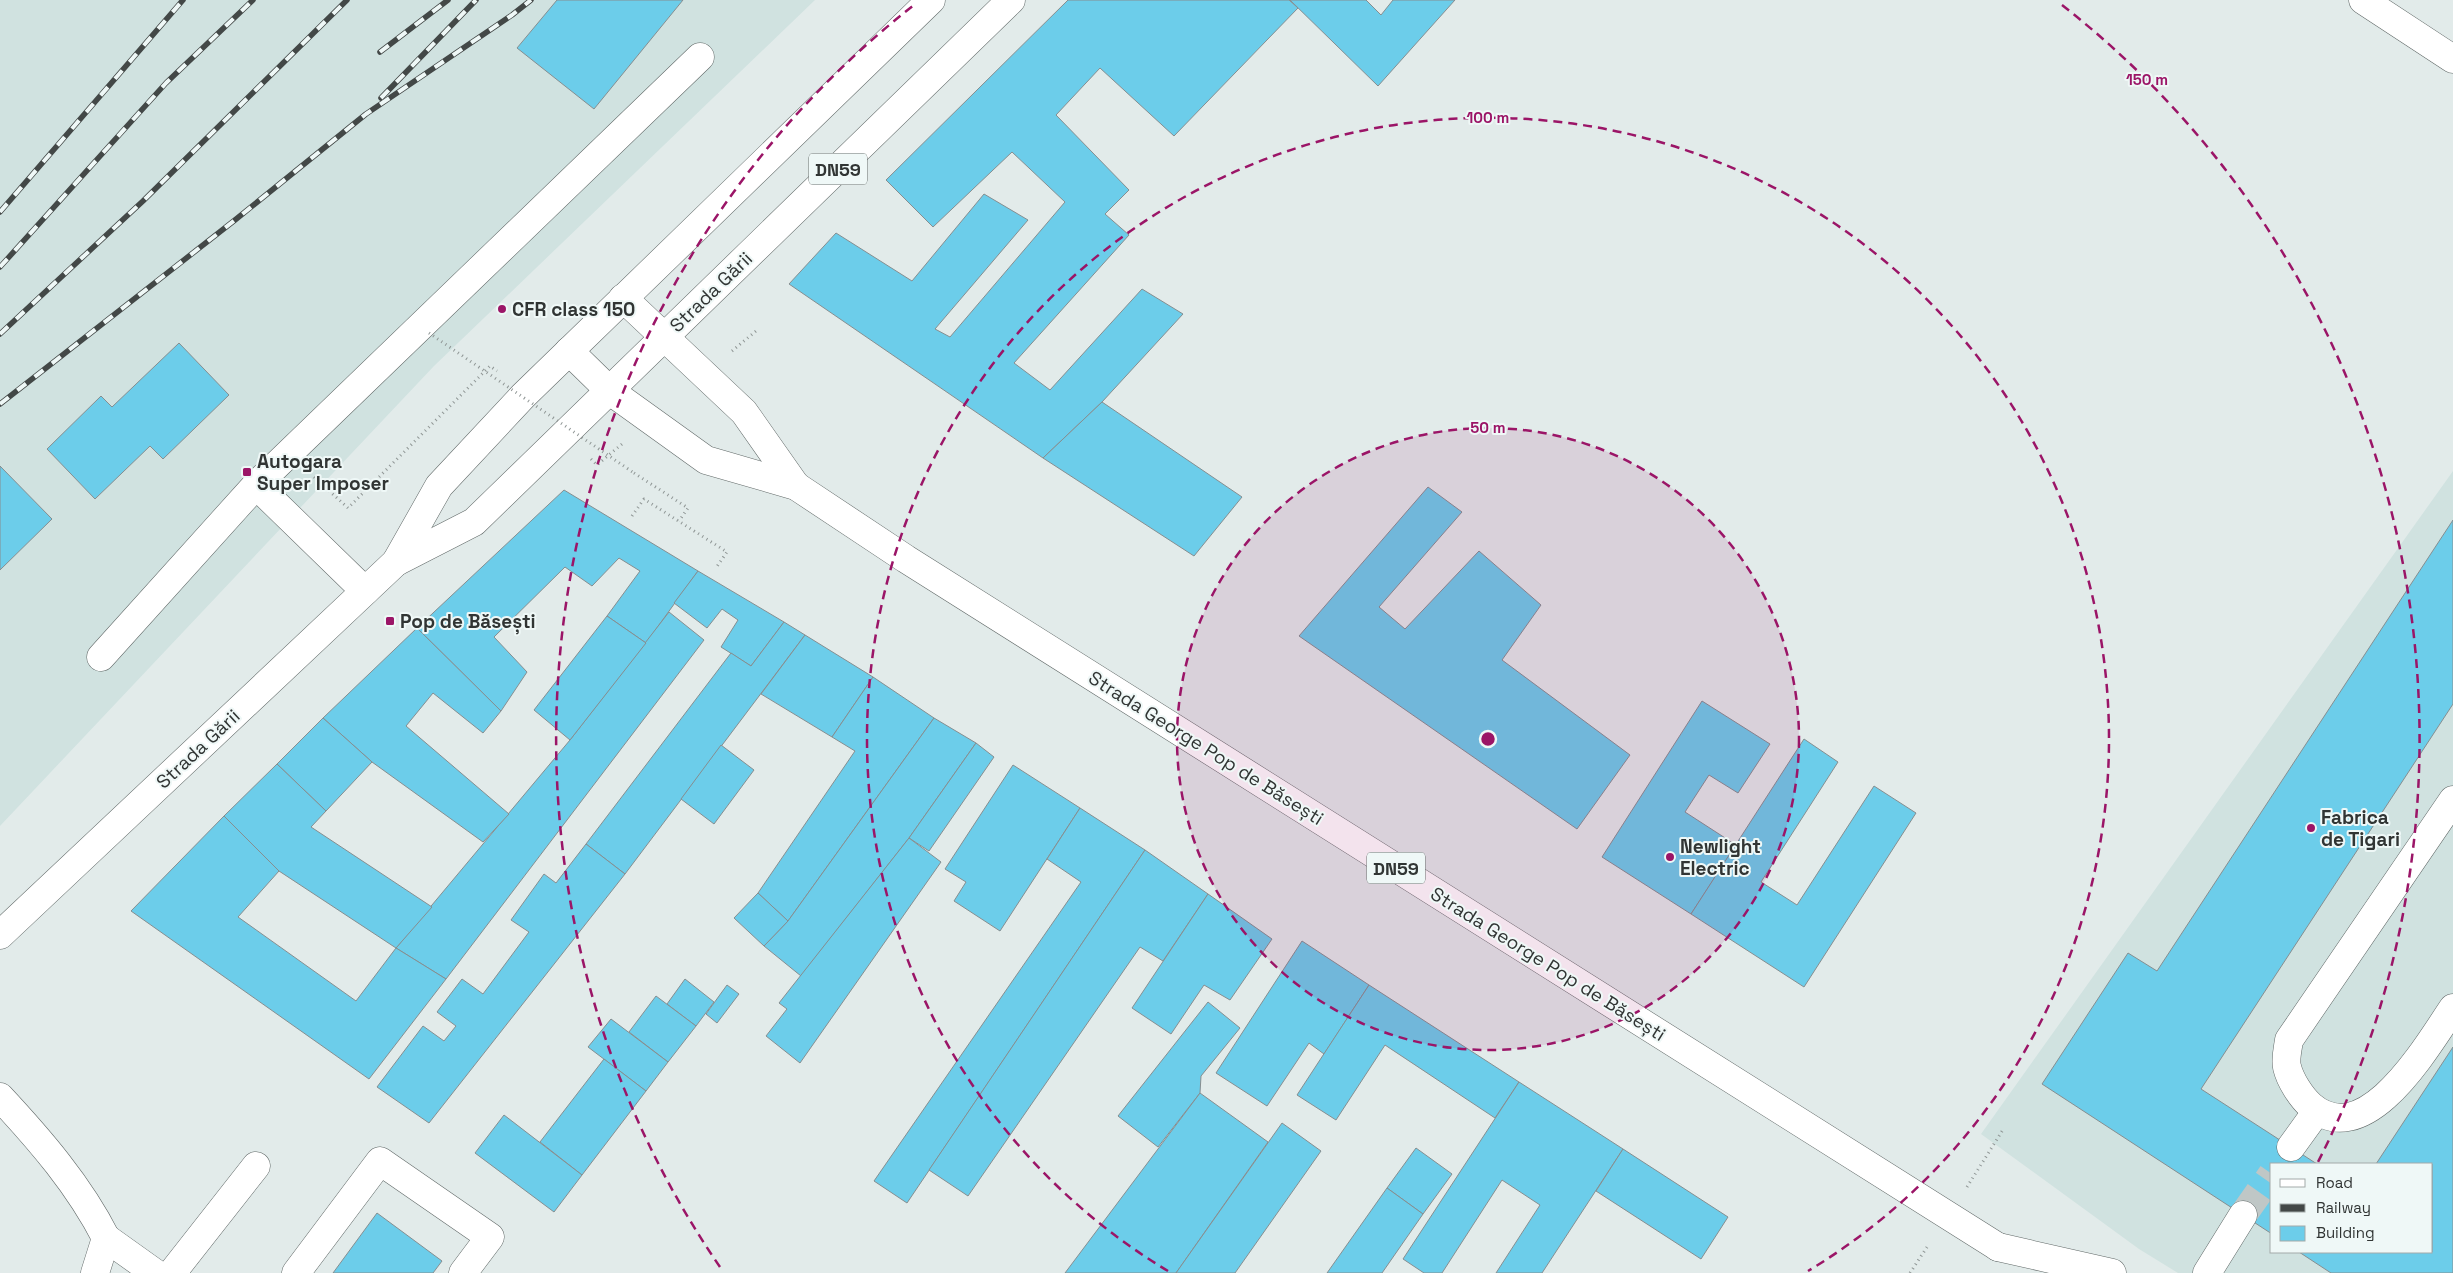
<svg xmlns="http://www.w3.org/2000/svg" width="2453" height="1273" viewBox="0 0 2453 1273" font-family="'Space Grotesk',sans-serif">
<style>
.built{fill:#d0e2e0;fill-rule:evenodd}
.building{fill:#6ccdea;stroke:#868e90}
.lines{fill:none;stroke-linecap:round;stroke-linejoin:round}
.minor-tunnel{stroke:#bfc7c6;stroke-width:28;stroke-dasharray:28 14;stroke-linecap:butt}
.minor-casing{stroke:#606867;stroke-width:29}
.major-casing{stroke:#606867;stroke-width:29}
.path{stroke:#8f9695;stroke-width:3;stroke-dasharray:1 4;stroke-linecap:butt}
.minor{stroke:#fff;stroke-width:28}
.major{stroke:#fff;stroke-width:28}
.rail-casing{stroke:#434847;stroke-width:5.5}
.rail{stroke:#eff8f7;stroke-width:4;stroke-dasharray:11;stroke-linecap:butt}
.path-bridge{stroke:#8f9695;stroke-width:3;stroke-dasharray:1 4;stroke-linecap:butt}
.ring{fill:none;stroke:#9b1567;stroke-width:2.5;stroke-dasharray:9 6}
.poi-dot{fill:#9b1567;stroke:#eff8f7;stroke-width:2}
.labels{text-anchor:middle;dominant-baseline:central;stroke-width:4;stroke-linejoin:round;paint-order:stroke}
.shield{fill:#eff8f7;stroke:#6a706e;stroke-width:1}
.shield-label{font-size:18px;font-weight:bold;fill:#313534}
.street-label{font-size:19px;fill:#313534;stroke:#eff8f7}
.poi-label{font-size:19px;font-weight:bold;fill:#313534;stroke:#eff8f7;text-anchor:start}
.centre{fill:#9b1567;stroke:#eff8f7;stroke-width:2.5}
.ring-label{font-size:15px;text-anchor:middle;font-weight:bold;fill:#9b1567;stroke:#eff8f7;stroke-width:4;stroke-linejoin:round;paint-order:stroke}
</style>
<rect width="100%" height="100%" fill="#e2ebea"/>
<!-- built -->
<g class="built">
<path d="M0,0h815l-381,366 -434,460z"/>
<path d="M2453,471v802h-275l-39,-24 -158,-115zM2272,1164h160v88h-160z"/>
</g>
<!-- building -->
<g class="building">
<path d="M557,0h126l-89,109 -77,-61z"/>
<path d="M1068,0h221l9,8 -124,128 -74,-68 -44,47 73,75 -24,24 24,21 -115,128 36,27 92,-101 41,25 -81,88 -59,56 -254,-174 47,-51 76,48 72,-87 44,26 -93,109 15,8 115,-135 -53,-50 -79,75 -47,-47z"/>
<path d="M1290,0h76l15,15 12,-15h62l-77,86z"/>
<path d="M179,343l50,52 -66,64 -13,-13 -55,53 -48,-50 54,-53 11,11z"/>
<path d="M1102,402l140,95 -48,59 -151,-98z"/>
<path d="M0,466l52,53 -52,51z"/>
<path d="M1428,487l34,25 -83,95 26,22 74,-78 62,54 -39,55 128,95 -53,74 -278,-193z"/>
<path d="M564,490l134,81 -52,72 -39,-27 33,-45 -21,-13 -27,28 -27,-19 -71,70 33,35 -26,39 -84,-83z"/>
<path d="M2453,520v184l-252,385 116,75h-45v70l-230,-150 86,-131 29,18z"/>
<path d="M698,571l86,51 -33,44 -30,-19 17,-27 -16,-11 -15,19 -33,-25z"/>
<path d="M669,612l35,28 -258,339 -50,-31 174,-208z"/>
<path d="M607,616l39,27 -76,97 -36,-30z"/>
<path d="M784,622l21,13 -180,239 -39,-30 145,-191 20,13z"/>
<path d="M417,628l84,83 -18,22 -50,-40 -27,33 103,88 -26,28 -111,-80 -49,-44z"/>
<path d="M805,635l68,42 -41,60 -71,-43z"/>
<path d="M873,677l61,41 -146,203 -30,-28 97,-142 -23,-14z"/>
<path d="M1702,701l68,43 -32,49 -29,-18 -24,37 51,33 -45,69 -89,-57z"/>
<path d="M323,718l49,44 -46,49 -49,-47z"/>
<path d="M934,718l42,25 -67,95 -108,138 -37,-30 24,-25z"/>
<path d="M1804,739l34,23 -77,120 36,23 77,-119 42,27 -112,174 -113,-73z"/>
<path d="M976,743l18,14 -65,94 -20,-13z"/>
<path d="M721,745l33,25 -40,54 -33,-25z"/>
<path d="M277,764l49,47 -15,16 121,80 -36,41 -117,-77 -55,-55z"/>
<path d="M1013,765l67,43 -80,123 -46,-30 12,-19 -21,-13z"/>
<path d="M1080,808l65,42 -238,353 -33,-22 207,-299 -34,-23z"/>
<path d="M224,816l55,55 -41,46 118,84 40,-53 50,31 -77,100 -238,-168z"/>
<path d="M909,838l32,24 -141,201 -34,-27 21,-27 -8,-6z"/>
<path d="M586,844l39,30 -196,249 -52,-36 46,-61 21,15 12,-15 -19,-14 25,-33 21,15 46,-62 -18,-12 33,-46 12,9z"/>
<path d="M1145,850l63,44 -45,67 -23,-14 -172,249 -39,-26z"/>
<path d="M758,893l30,28 -24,25 -30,-28z"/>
<path d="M1208,894l64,45 -42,61 -26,-15 -33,49 -39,-26z"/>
<path d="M1302,941l67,44 -45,69 -15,-11 -42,63 -51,-33z"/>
<path d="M685,979l29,23 -18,24 -29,-22z"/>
<path d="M727,985l12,9 -22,29 -11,-9z"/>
<path d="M1369,985l150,97 -24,36 -110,-73 -49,75 -39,-25z"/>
<path d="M656,996l40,30 -28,36 -39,-30z"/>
<path d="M1208,1002l32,26 -39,48 -1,17 -42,54 -40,-31z"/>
<path d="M611,1019l57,43 -22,29 -58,-44z"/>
<path d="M2453,1047v226h-122l-32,-21h133v-88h-56z"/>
<path d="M604,1059l42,32 -64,84 -42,-33z"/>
<path d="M1519,1082l104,67 -81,124h-46l44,-68 -38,-25 -60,93h-18l-21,-14z"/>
<path d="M1200,1093l68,49 -92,131h-111z"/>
<path d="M504,1115l78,60 -28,37 -79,-59z"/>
<path d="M1282,1123l39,28 -86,122h-59z"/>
<path d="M1416,1148l36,26 -29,40 -36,-26z"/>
<path d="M1623,1149l105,68 -27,42 -105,-68z"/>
<path d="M1387,1188l36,26 -41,59h-55z"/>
<path d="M377,1213l65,48 -9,12h-100z"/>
</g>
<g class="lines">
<!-- minor-tunnel -->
<path class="minor-tunnel" d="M2243,1215l29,-41"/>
<defs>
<g id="minor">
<path d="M2363,0l90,59"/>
<path d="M256,485l109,106"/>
<path d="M101,657l155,-172 444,-428"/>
<path d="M2453,800l-164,240c-1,8 -4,19 -2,27 3,13 14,30 24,39 55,47 116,-60 142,-98"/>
<path d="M0,1097c40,43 79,88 106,141l-11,35"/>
<path d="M2291,1147l26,-36"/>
<path d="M106,1238l49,35"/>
<path d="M1998,1247l114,26"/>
<path d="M172,1273l84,-107"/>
<path d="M296,1273l84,-112 110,76 -27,36"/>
<path d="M2207,1273l36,-58"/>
</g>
<g id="major">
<path d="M623,298l121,114 52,74"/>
<path d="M569,351l41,40 96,69 90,26 110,73 1092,688"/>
<path d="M396,562l78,-40 537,-522"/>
<path d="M0,935l396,-373 43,-76 84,-90 408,-396"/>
</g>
</defs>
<!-- minor casing -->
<use href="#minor" class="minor-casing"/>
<!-- major casing -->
<use href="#major" class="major-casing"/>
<!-- path -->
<g class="path">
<path d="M732,351l24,-20"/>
<path d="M591,459l6,6 25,-21"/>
<path d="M634,473l54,35 -9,13"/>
<path d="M314,477l34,31 142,-142 7,5"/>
<path d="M632,516l12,-17 83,53 -11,16"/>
<path d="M1967,1187l37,-59"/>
<path d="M1910,1273l19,-29"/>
</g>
<!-- minor -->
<use href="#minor" class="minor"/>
<!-- major -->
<use href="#major" class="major"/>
<defs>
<g id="rail">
<path d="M380,52l68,-52"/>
<path d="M381,98l95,-98"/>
<path d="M0,212l183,-212"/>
<path d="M0,267l166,-184 87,-83"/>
<path d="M0,334l143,-133 204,-201"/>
<path d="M0,404l235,-184 131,-106 146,-99 19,-15"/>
</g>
</defs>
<!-- rail casing -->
<use href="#rail" class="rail-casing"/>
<!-- rail -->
<use href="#rail" class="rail"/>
<!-- path-bridge -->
<path class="path-bridge" d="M429,333l205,140"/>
</g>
<!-- distance rings -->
<circle cx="1488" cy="739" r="311" fill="#9b1567" fill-opacity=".12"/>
<g class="ring">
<circle cx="1488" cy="739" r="311"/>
<path d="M1168 1271A621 621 0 1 1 1808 1271"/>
<path d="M720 1267A932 932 0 0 1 914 5M2062 5A932 932 0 0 1 2318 1162"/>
</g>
<!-- markers -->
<g class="poi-dot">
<circle cx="502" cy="309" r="5"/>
<rect x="242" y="467" width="10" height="10" rx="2.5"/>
<rect x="385" y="616" width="10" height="10" rx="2.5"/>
<circle cx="2311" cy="828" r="5"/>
<circle cx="1670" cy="857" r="5"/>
</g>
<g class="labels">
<!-- shield labels -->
<g class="shield">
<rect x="809" y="153.5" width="58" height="31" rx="4"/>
<rect x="1367" y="852.5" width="58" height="31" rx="4"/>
</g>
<g class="shield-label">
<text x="838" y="169">DN59</text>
<text x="1396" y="868">DN59</text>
</g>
<!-- street labels -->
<g class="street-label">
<text transform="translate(711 292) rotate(-44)">Strada Gării</text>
<text transform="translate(1206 748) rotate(32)">Strada George Pop de Băsești</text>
<text transform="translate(198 749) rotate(-43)">Strada Gării</text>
<text transform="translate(1548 964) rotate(32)">Strada George Pop de Băsești</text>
</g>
<!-- poi labels -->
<g class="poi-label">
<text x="512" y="309">CFR class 150</text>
<text x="257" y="461">Autogara<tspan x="257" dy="22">Super Imposer</tspan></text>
<text x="400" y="621">Pop de Băsești</text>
<text x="2321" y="817">Fabrica<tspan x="2321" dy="22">de Tigari</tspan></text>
<text x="1680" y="846">Newlight<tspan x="1680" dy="22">Electric</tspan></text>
</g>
</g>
<circle cx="1488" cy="739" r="8" class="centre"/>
<g class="ring-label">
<text x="2147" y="85">150 m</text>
<text x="1488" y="123">100 m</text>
<text x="1488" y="433">50 m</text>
</g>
<!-- legend -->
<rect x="2270" y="1163" width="162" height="90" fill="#eff8f7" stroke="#a3aaa9"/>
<rect x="2280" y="1179" width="25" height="8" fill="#ffffff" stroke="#a3aaa9"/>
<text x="2316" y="1188" font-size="15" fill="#313534">Road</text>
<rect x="2280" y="1204" width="25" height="8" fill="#434847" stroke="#a3aaa9"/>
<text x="2316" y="1213" font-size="15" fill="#313534">Railway</text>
<rect x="2280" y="1226" width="25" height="15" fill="#6ccdea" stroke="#a3aaa9"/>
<text x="2316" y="1238" font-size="15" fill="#313534">Building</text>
</svg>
